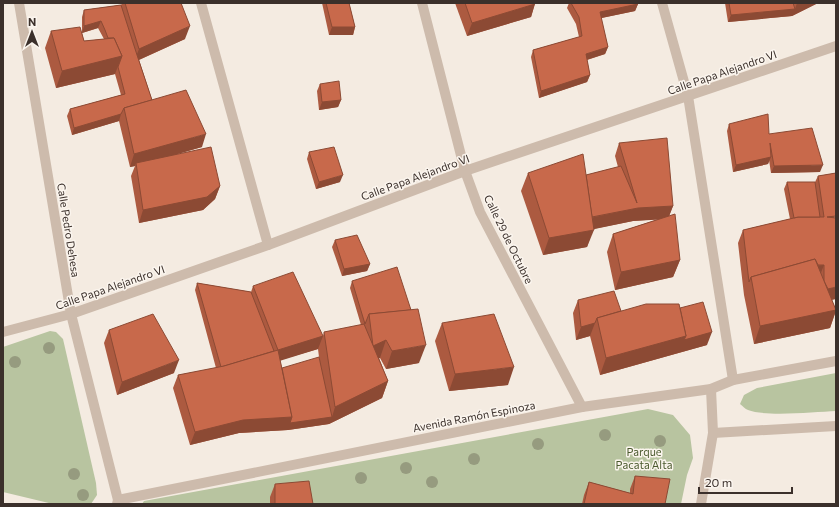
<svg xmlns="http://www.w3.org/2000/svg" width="839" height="507" viewBox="0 0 839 507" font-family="Commissioner,sans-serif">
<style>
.green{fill:#b8c4a0}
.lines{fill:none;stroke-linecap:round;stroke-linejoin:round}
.service{stroke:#cdbbac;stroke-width:10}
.minor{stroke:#cdbbac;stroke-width:10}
.tree{fill:#969b7f}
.wall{fill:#ac5a40;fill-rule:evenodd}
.shaded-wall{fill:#8c4a34}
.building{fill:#c8694b;stroke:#8c4a34}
.labels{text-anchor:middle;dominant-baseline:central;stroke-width:3;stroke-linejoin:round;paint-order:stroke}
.street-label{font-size:11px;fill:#3b302b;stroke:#fbf5ee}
.park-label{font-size:11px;fill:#4a5a2e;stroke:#fbf5ee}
</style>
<rect width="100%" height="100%" fill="#f4ebe1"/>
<!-- green -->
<g class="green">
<path d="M50,331l6,1 7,7 33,144 1,12 -6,9h-38l-50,-12v-145z"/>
<path d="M836,373v38c-21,1 -71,6 -88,-1 -3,-1 -5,-4 -8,-6l4,-9 13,-7z"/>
<path d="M648,409l25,6 17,20 3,23 -6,17 -6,29h-539l2,-3z"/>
</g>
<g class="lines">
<!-- service -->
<g class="service">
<path d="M19,3l52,311"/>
<path d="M201,3l67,242"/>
<path d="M662,3l26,93 45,284"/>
</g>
<!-- minor -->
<g class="minor">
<path d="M422,3l43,168 15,41 102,195"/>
<path d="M71,314l47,186 -1,4"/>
<path d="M3,332l68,-18 197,-69 197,-74 371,-125"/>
<path d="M713,433l123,-7"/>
<path d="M118,500l464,-93 129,-18 22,-9 103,-19"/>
<path d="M701,504l12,-71 -2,-44"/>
</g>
</g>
<!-- trees -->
<g class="tree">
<circle cx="49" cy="348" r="6"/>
<circle cx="15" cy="362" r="6"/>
<circle cx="605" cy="435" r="6"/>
<circle cx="660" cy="441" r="6"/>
<circle cx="538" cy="444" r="6"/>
<circle cx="474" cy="459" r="6"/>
<circle cx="406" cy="468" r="6"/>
<circle cx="74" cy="474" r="6"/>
<circle cx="361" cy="478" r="6"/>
<circle cx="432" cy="482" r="6"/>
<circle cx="83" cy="495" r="6"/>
</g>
<!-- wall -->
<g class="wall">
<path d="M122,3h59l4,36 -46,21 13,40 50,47 -25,7 43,32 -5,13 -12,11 -64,13 -8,-47 4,-10 -5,1 -11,-46 -47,14 -5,-19 3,-7 51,-14 -6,-21 -59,14 -11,-40 6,-17 31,1v-15l2,-7 37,-5zM98,28l6,11 -20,2 -2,-8z"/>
<path d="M322,3h27l6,24 -2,8h-24z"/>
<path d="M455,3h80l-4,14 -64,19z"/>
<path d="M569,3h68l1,1 -3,7 -34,7 7,29 -3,7 -18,6 3,15 -3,7 -48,16 -8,-41 2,-7 46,-13 -3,-13 -9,-16z"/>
<path d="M725,3h93l-26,13 -64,6z"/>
<path d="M320,84l21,16 -3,7 -19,3 -2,-19z"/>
<path d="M729,124l40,10 51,38 -49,1 -2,-13 -1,4 -35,8 -6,-41z"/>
<path d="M619,143l54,63 -4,10 11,44 -7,17 -58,13 -8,-38 6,-18 46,-15 -26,2 -40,8 -6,18 -44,8 -22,-64 7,-18 58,2 32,-8 -3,-11z"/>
<path d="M309,152l31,30 -24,7 -9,-30z"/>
<path d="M836,173l-4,127 4,11 -6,17 -76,16 -10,-49 -6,-52 5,-13 47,-11 -6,-30 3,-7h28l3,-6z"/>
<path d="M335,240l35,24 -3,7 -25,5 -10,-29z"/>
<path d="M352,281l67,82 -33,6 -6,-11h-1l9,23 -6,17 -53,26 -41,6 -49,3 -49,12 -17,-57 5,-13 38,-7 -21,-78 2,-7 54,9 2,-6 70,50 1,-4 37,-7 -11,-37zM318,349l2,16 -38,3 -2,-8z"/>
<path d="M578,300l43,11 59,-3 27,37 -107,30 -10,-39 -14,4 -3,-27z"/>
<path d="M442,323l66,62 -59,6 -14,-50z"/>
<path d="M109,330l65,43 -57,22 -13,-52z"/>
<path d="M635,476l30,28h-83l2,-9 5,-13 41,11v-4z"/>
<path d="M275,484l38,20h-43v-7z"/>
</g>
<!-- shaded-wall -->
<g class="shaded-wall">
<path d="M797,3h21l-26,13 -64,6 3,-7 64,-6z"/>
<path d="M535,4l-4,13 -64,19 5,-13z"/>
<path d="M638,4l-3,7 -38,8 3,-7z"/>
<path d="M101,21l-3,7 -16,5 2,-7z"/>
<path d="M190,26l-5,13 -51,23 5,-13z"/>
<path d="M332,27h23l-2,8h-24z"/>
<path d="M608,47l-3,7 -22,7 3,-7z"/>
<path d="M122,56l-7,18 -59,14 6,-17z"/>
<path d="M590,75l-3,7 -48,16 2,-7z"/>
<path d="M341,100l-3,7 -19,3 3,-8z"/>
<path d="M121,114l-2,7 -47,14 2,-7z"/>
<path d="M206,134l-4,13 -66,19v-3l-1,3 -5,1 4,-13z"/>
<path d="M771,157l-3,7 -35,8 3,-7z"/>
<path d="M823,165l-3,7 -49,1 3,-7z"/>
<path d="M343,175l-3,7 -24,7 3,-7z"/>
<path d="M220,186l-5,13 -12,11 -64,13 4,-13z"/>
<path d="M673,206l-5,13 -35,2 -48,10 5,-13 48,-10z"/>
<path d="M594,230l-7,17 -44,8 6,-17z"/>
<path d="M680,260l-7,17 -58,13 6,-18z"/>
<path d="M370,264l-3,7 -25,5 2,-7z"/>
<path d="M824,265l-5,13 -4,-12z"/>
<path d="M836,287v12l-16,4 5,-13z"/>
<path d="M836,310l-6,18 -76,16 6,-18z"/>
<path d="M595,323l-5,13 -14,4 5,-13z"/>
<path d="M712,332l-5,13 -107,30 6,-17 80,-22z"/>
<path d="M323,336l-5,13 -45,14 5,-13z"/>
<path d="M386,340l-6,18 -13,6 6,-18z"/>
<path d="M426,345l-7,18 -33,6 6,-18z"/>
<path d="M179,360l-5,13 -57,22 5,-13z"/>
<path d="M514,367l-6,18 -59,6 6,-17z"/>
<path d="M388,381l-6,17 -53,26 -41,6 -49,3 -49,12 5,-13 48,-12 49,-3h40l3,-10z"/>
</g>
<!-- building -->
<g class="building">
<path d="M125,3h56l9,23 -51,23z"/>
<path d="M326,3h23l6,24h-23z"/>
<path d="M465,3h70v1l-63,19z"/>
<path d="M571,3h66l1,1 -38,8 8,35 -22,7 4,21 -49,16 -8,-41 49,-14 -3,-19z"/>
<path d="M729,3h64l2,6 -64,6z"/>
<path d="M121,5l16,50 15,45 -28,8 -3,6 -47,14 -4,-19 55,-15 -7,-27 4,-11 -8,-18h-6l-3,-8 -4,-9 -17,5v-16z"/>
<path d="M80,27l4,14 30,-3 8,18 -60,15 -11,-40z"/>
<path d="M339,81l2,19 -19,2 -2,-18z"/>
<path d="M186,90l20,44 -72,20 -10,-46z"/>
<path d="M768,114l1,20 43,-6 11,37 -49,1 -4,-23 1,14 -35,8 -7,-41z"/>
<path d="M667,138l6,68 -35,2 -46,9 -6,-42 35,-9 16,37 -18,-60z"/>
<path d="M211,147l9,39 -13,11 -64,13 -7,-47z"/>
<path d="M334,147l9,28 -24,7 -10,-30z"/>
<path d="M583,154l11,76 -45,8 -21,-65z"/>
<path d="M836,173v43l-9,1 9,1v69l-8,2 -4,-8v-16h-6l-3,-6 -64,18 -2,5 -6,-52 55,-13h26l-6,-41z"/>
<path d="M787,182h28l5,35h-22l-4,1z"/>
<path d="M675,214l5,46 -59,12 -8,-38z"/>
<path d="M357,235l13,29 -26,5 -9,-29z"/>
<path d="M815,259l21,51 -76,16 -9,-49z"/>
<path d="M397,267l14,43 -42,4 -4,10 -13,-43z"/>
<path d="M293,272l30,64 -45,14 -25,-64z"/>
<path d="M197,283l54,9 23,59 -53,16z"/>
<path d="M614,291l7,20 -24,7 -2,5 -14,4 -3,-27z"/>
<path d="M703,302l9,30 -28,8 2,-4 -6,-28z"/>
<path d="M646,304h33l7,32 -80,22 -9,-40z"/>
<path d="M418,309l8,36 -34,6 -6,-11 -13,6 -4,-32z"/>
<path d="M153,314l26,46 -57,22 -13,-52z"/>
<path d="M494,314l20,53 -59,7 -13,-51z"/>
<path d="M364,324l24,57 -53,26 -11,-75z"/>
<path d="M278,350l14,67 -49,3 -48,12 -17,-57 46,-9z"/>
<path d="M319,357l13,60 -42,6 2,-6 -10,-49z"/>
<path d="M635,476l35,3 -5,25h-81l5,-22 44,12z"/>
<path d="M309,481l4,23h-38v-20z"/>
</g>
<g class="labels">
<!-- street labels -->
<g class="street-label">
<text transform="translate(722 72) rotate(-19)">Calle Papa Alejandro VI</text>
<text transform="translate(415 177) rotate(-20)">Calle Papa Alejandro VI</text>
<text transform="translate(69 230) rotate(81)">Calle Pedro Dehesa</text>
<text transform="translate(509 239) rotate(64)">Calle 29 de Octubre</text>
<text transform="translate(110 287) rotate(-19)">Calle Papa Alejandro VI</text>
<text transform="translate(474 416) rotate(-11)">Avenida Ramón Espinoza</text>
</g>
<!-- park labels -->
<g class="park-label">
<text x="644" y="451">Parque<tspan x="644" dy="13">Pacata Alta</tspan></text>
</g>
</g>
<!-- border -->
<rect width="839" height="507" fill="none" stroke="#3b302b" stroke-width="8"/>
<!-- north arrow -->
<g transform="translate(32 32)" stroke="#fbf5ee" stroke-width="3" paint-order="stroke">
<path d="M0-3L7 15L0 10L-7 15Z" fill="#3b302b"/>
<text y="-6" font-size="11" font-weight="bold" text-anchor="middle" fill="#3b302b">N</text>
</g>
<!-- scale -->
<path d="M699 487v6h93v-6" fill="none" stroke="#3b302b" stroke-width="2"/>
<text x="705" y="487" font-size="12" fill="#3b302b" stroke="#fbf5ee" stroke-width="3" paint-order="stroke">20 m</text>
</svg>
